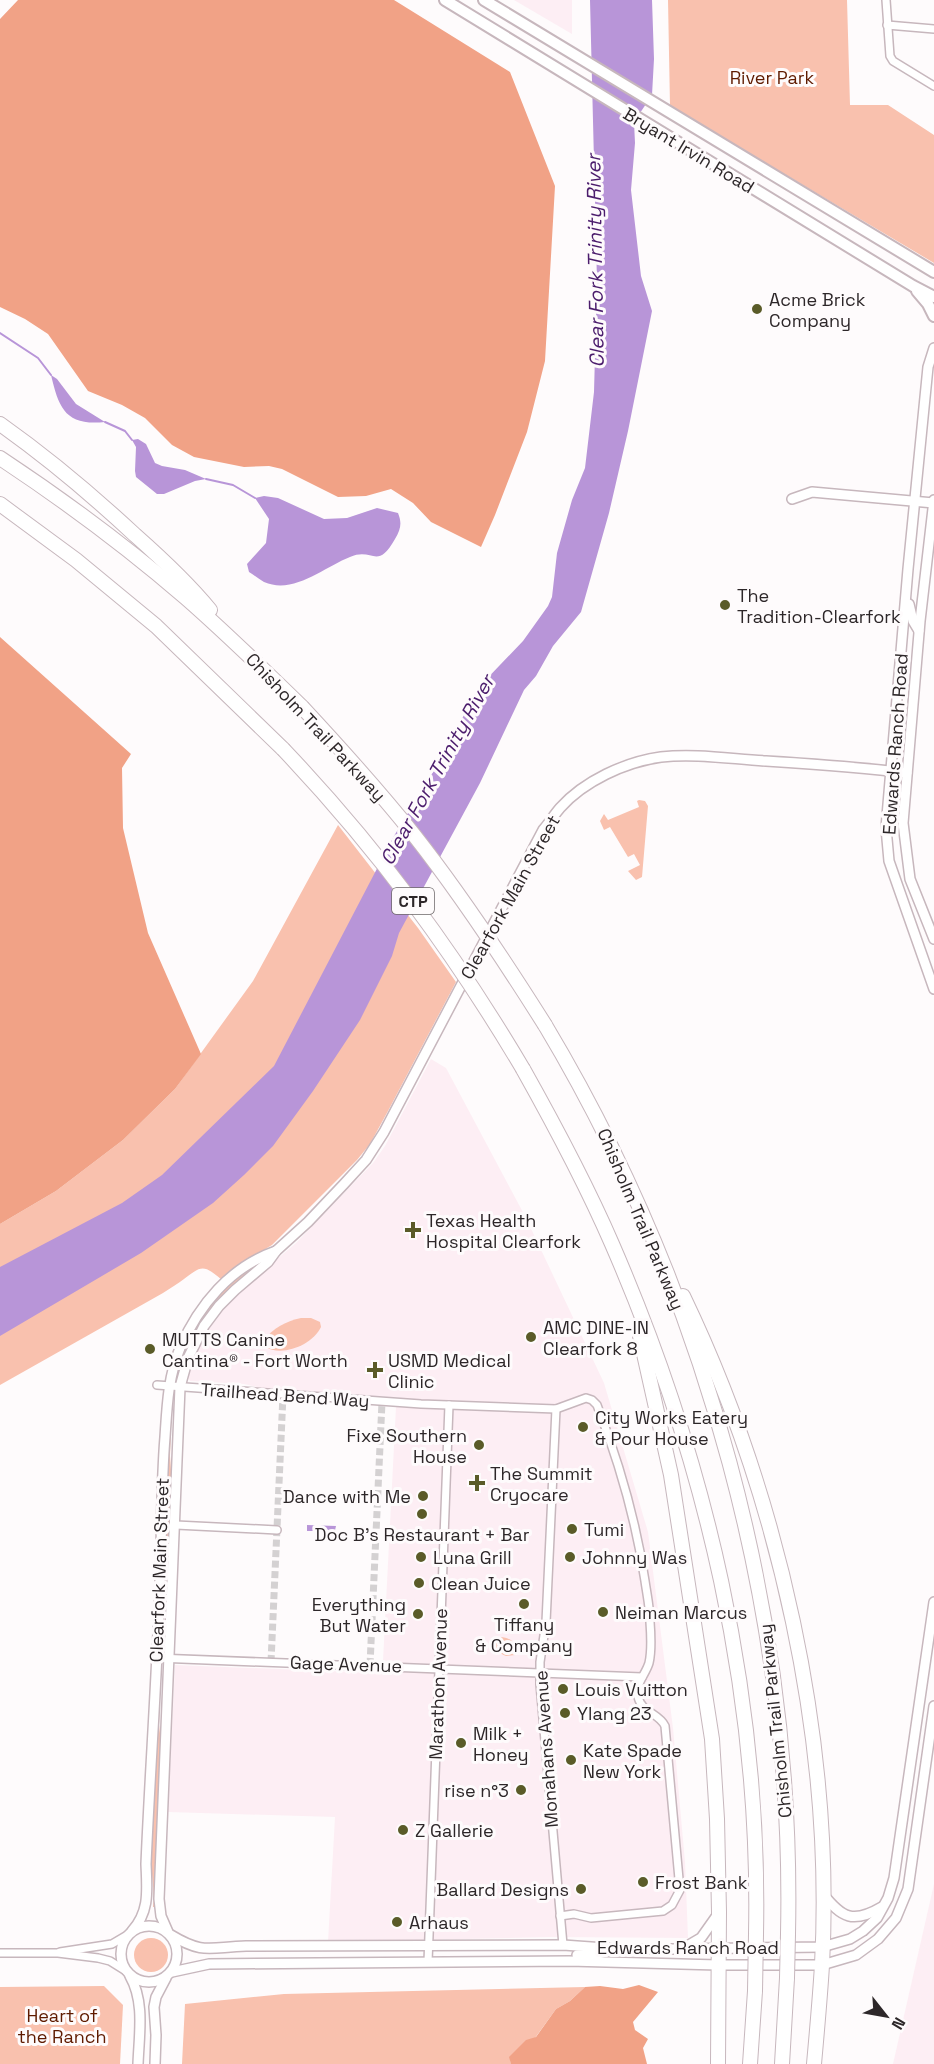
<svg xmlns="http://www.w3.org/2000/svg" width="934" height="2064" viewBox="0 0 934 2064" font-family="'Space Grotesk',sans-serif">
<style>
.built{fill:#fdeef4}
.green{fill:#f9c1ae}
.forest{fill:#f1a286}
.water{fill:#b895d8}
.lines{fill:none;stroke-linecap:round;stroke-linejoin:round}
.stream{stroke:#b895d8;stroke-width:2}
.minor-tunnel{stroke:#d4d1d2;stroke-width:7;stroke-dasharray:7 3.5;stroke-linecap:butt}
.minor-casing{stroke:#c7b7bd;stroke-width:10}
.tertiary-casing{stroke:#c7b7bd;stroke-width:12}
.secondary-casing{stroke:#c7b7bd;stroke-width:14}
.motorway-casing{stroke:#c7b7bd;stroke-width:16}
.minor{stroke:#fff;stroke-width:7}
.tertiary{stroke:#fff;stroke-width:9}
.secondary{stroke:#fff;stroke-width:10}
.motorway{stroke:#fff;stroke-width:14}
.motorway-bridge-casing{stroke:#c7b7bd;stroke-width:16;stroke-linecap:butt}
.motorway-bridge{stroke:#fff;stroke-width:14}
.poi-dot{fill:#5a5b28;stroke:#fefbfc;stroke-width:2}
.labels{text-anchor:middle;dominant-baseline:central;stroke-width:6;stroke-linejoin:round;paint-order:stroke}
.shield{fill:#fefbfc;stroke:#6c6768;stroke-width:1.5}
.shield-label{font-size:16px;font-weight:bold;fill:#2d2729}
.park-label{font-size:18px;fill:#5f1b00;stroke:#fefbfc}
.street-label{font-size:18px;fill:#2d2729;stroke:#fefbfc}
.poi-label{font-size:18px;fill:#2d2729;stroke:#fefbfc;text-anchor:start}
.water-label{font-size:20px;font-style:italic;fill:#4b1c6c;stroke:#fefbfc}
</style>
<rect width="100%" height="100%" fill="#fefbfc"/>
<!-- built -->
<g class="built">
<path d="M514,0h58v34z"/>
<path d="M431,1059l15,9 80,150 78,165 44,149 25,196 12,134 3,76 -139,-1 -221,5 7,-125 -167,-5 7,-147 206,8 2,-12 13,-254 6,-9 -141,-10 -17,-4 -54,-3 -2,-4 3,-17 8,-18 24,-37 73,-62 77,-80 12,-17z"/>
<path d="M934,1884v180h-41z"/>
</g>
<!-- green -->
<g class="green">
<path d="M668,0h179l3,105h38l46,30v128l-264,-157z"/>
<path d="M639,800l6,1 3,5 -6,71 -6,3 -8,-9 12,-6 -6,-11 -6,3 -18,-30 -6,3 -4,-9 4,-7 4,6 31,-13 -2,-6z"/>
<path d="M338,825l80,103 38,54 -68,129 -18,33 -13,16 -85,85 -27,16 -23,19c-18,-15 -20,-15 -38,-1 -6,5 -14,9 -21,14l-163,92v-161l56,-33 67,-51 52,-51 78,-108z"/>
<path d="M246,1270l3,3 -26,25 -39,59c13,-36 30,-65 62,-87z"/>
<path d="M301,1318h10l9,4 1,5c-9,18 -38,30 -56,20l-1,-6c8,-13 23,-20 37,-23z"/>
<path d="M170,1403l2,1 -2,52 3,41 -3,92h-3l-3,-40z"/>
<path d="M500,1637c8,0 15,4 17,13l-2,5 -9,1c-7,-3 -13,-7 -12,-16z"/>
<path d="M161,1669l-2,56 4,33 -8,149h-2c2,-17 -2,-33 -2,-50 1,-63 5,-126 10,-188z"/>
<circle cx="151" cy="1955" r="17"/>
<path d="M104,1986l19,19 -3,59h-120v-77z"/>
<path d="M585,1987l-15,14 -14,8 -21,29 -25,19 1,7h-329l3,-60 99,-10z"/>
</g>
<!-- forest -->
<g class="forest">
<path d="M18,0h376l116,72 45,114 -10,175 -18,71 -32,83 -14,32 -50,-25 -18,-19 -22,-14 -25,7 -28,1 -56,-28 -13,-3 -25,1 -50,-10 -22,-12 -27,-27 -23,-13 -34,-14 -40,-57 -23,-15 -25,-12v-288z"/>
<path d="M0,637l131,117 -9,14 1,60 25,105 53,121 -26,35 -52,51 -67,51 -56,33z"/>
<path d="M639,1985l19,7 -25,30 2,8 13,9 -5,9 4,16h-136l-2,-7 17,-17 10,-3 20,-28 14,-8 15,-14 15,-1 23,3z"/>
</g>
<!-- water -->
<g class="water">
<path d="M590,0h62l2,59 -2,36 -18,27 1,21 -4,47 10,86 11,35 -24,120 -19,82 -28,99 -28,34 -17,30 -12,14 -44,93 -81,150 -7,23 -32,64 -47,71 -40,55 -29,29 -31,28 -72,50 -141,83v-69l122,-64 40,-28 112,-109 120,-230 47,-77 37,-71 45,-47 25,-35 4,-9 5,-44 15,-53 13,-32 9,-76 3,-110z"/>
<path d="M51,375l6,4 19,25 29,18c-39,4 -46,-13 -54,-47z"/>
<path d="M138,439l8,5 9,19 7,3 23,4 21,9 -11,2 -31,13h-7l-21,-17 -1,-6 1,-24 -4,-7z"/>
<path d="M264,496l14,2 46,21 23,-1 30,-10 21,5c4,10 3,16 -3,26 -18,32 -22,8 -45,18 -26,10 -56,38 -86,25 -5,-3 -10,-7 -15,-10l-2,-8 19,-21 3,-24 -14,-21z"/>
<path d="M307,1525l29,1 -3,13h-12v-8h-14z"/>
</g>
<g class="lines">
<!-- stream -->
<g class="stream">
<path d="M0,333l38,25 13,17"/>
<path d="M105,422l20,9 7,9"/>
<path d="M206,479l27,6 22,13"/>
</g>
<!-- minor-tunnel -->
<g class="minor-tunnel">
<path d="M271,1662l12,-267"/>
<path d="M370,1665l12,-263"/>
</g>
<defs>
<g id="minor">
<path d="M886,0l4,56 3,5 41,25"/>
<path d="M887,25l47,4"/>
<path d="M157,1385l264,19 135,5 30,-11 6,2 5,5c22,57 39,115 48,176 2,14 5,27 5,41 1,13 2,28 -1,41 -4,13 -14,20 -11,34 4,16 21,16 27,29l15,164 -8,15 -9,6 -72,7 -17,-4 -14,2"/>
<path d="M556,1409l-10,213 -6,40v22l23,261"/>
<path d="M176,1525l101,5"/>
<path d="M157,1658l485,19"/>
<path d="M60,1952l52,-8 17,-10"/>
<path d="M0,1953h58l40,5 12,3 16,10"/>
<path d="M428,1962l21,-557"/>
</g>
<g id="tertiary">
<path d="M934,348l-6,19 -20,202 -22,259 3,33 45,128"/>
<path d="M792,499l20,-7 122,11"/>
<path d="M934,500l-14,121 -17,202 7,56 24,60"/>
<path d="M909,604l4,17 6,10"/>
<path d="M823,1894c19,24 30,30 59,13"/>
<circle cx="149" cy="1954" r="28"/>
<path d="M132,1931c18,-20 15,-41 14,-67 4,-93 11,-187 14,-281 2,-49 1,-97 5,-146 2,-30 3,-60 15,-89 19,-43 50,-81 96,-97"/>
<path d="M168,1932l-7,-16 -2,-17 21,-512 8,-29 16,-32 15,-20 16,-16 33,-28 8,-11 32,-29 36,-38 22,-24 18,-28 159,-302c6,-7 11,-15 17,-22 24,-27 65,-46 101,-51 34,-4 70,2 105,4 47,3 94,6 141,12"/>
<path d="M171,1935c33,20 39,12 75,11l317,-1 56,4h61l142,-2 28,-8 13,-8 14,-13 11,-20 6,-20 40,-276"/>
<path d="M684,1948l17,-10 17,-24"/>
<path d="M577,1955h18l15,-4"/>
<path d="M172,1972l37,-8 360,-3 149,4h104l34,-10 22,-16 18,-21 12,-29 26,-183"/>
<path d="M130,1976c15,26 9,59 8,88"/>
<path d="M155,2064l1,-29 -2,-28 2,-10 10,-19"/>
</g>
<g id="secondary">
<path d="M445,0l468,286 21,11"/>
<path d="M484,0l450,272"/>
<path d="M917,291l11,13 6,12"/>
</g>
<g id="motorway">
<path d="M0,424c48,34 92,71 135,111 26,23 53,48 75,75"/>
<path d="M0,458c65,43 127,89 186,140 40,35 78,72 116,109"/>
<path d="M0,504l76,56 80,66 127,123"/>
<path d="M545,1025c161,269 250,595 243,909"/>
<path d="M523,1069c32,57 63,115 89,175 94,216 149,453 144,690"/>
<path d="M683,1296c96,200 151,446 139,669 -2,33 -5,66 -8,99"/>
<path d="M640,1336l31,139 41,264 5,80 2,93 -1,152"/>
<path d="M750,2064l5,-73"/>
<path d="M782,2064l5,-86"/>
</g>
</defs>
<!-- minor casing -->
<use href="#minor" class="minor-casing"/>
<!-- tertiary casing -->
<use href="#tertiary" class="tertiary-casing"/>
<!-- secondary casing -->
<use href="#secondary" class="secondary-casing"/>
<!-- motorway casing -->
<use href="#motorway" class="motorway-casing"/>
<!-- minor -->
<use href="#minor" class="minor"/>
<!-- tertiary -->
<use href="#tertiary" class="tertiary"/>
<!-- secondary -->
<use href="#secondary" class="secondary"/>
<!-- motorway -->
<use href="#motorway" class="motorway"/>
<defs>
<g id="motorway-bridge">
<path d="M302,707c39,42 77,84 112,128 48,61 90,125 131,190"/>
<path d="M283,749c95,100 170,202 240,320"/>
<path d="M787,1978l1,-44"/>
<path d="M755,1991l1,-57"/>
</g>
</defs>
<!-- motorway-bridge casing -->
<use href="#motorway-bridge" class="motorway-bridge-casing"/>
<!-- motorway-bridge -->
<use href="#motorway-bridge" class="motorway-bridge"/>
</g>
<!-- markers -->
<g class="poi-dot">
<circle cx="757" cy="309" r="6"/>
<circle cx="725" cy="605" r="6"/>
<path d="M410 1221h6v6h6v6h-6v6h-6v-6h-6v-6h6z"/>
<circle cx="531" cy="1337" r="6"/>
<circle cx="150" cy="1349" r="6"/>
<path d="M372 1361h6v6h6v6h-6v6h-6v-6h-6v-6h6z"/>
<circle cx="583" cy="1427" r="6"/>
<circle cx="479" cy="1445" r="6"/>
<path d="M474 1474h6v6h6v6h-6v6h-6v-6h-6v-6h6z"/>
<circle cx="423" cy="1496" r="6"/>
<circle cx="422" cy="1514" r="6"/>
<circle cx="572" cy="1529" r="6"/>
<circle cx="421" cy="1557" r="6"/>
<circle cx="570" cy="1557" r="6"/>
<circle cx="419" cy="1583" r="6"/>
<circle cx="524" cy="1604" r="6"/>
<circle cx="603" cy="1612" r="6"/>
<circle cx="418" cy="1614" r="6"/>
<circle cx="563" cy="1689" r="6"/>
<circle cx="565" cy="1713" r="6"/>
<circle cx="461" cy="1743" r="6"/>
<circle cx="571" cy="1760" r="6"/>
<circle cx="521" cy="1790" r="6"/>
<circle cx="403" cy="1830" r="6"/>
<circle cx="643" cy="1882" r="6"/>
<circle cx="581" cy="1889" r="6"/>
<circle cx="397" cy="1922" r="6"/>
</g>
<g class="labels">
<!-- shield labels -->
<rect class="shield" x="392" y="888" width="42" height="26" rx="4.5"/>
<g class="shield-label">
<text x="413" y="901">CTP</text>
</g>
<!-- park labels -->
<g class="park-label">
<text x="772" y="77">River Park</text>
<text x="62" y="2015">Heart of<tspan x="62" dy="21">the Ranch</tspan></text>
</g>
<!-- street labels -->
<g class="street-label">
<text transform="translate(689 150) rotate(31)">Bryant Irvin Road</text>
<text transform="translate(316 727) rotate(47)">Chisholm Trail Parkway</text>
<text transform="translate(895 744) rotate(-86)">Edwards Ranch Road</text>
<text transform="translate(510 897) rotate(-61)">Clearfork Main Street</text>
<text transform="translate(641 1219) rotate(67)">Chisholm Trail Parkway</text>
<text transform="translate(285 1395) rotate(4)">Trailhead Bend Way</text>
<text transform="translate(159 1570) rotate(-88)">Clearfork Main Street</text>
<text transform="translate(346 1664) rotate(2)">Gage Avenue</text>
<text transform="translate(438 1684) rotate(-88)">Marathon Avenue</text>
<text transform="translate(775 1721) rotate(-96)">Chisholm Trail Parkway</text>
<text transform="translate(546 1749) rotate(-94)">Monahans Avenue</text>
<text x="688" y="1947">Edwards Ranch Road</text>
</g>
<!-- poi labels -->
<g class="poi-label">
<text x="769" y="299">Acme Brick<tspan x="769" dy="21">Company</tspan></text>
<text x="737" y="595">The<tspan x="737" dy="21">Tradition-Clearfork</tspan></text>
<text x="426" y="1220">Texas Health<tspan x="426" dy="21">Hospital Clearfork</tspan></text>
<text x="543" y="1327">AMC DINE-IN<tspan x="543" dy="21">Clearfork 8</tspan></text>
<text x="162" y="1339">MUTTS Canine<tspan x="162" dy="21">Cantina® - Fort Worth</tspan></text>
<text x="388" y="1360">USMD Medical<tspan x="388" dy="21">Clinic</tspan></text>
<text x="595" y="1417">City Works Eatery<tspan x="595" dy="21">&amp; Pour House</tspan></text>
<text x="467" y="1435" text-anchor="end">Fixe Southern<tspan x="467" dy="21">House</tspan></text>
<text x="490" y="1473">The Summit<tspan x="490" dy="21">Cryocare</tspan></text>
<text x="411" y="1496" text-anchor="end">Dance with Me</text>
<text x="584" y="1529">Tumi</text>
<text x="422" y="1534" text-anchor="middle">Doc B’s Restaurant + Bar</text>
<text x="433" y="1557">Luna Grill</text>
<text x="582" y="1557">Johnny Was</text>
<text x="431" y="1583">Clean Juice</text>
<text x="406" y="1604" text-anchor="end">Everything<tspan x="406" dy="21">But Water</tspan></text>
<text x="615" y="1612">Neiman Marcus</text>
<text x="524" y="1624" text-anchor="middle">Tiffany<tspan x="524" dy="21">&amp; Company</tspan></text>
<text x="575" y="1689">Louis Vuitton</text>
<text x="577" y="1713">Ylang 23</text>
<text x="473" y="1733">Milk +<tspan x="473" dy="21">Honey</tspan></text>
<text x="583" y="1750">Kate Spade<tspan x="583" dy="21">New York</tspan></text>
<text x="509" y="1790" text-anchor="end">rise n°3</text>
<text x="415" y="1830">Z Gallerie</text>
<text x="655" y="1882">Frost Bank</text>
<text x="569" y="1889" text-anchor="end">Ballard Designs</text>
<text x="409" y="1922">Arhaus</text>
</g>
<!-- water labels -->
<g class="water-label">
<text transform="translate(595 261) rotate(-91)">Clear Fork Trinity River</text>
<text transform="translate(437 770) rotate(-61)">Clear Fork Trinity River</text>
</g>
</g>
<!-- north arrow -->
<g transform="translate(886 2016) rotate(121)" stroke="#fefbfc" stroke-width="4.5" paint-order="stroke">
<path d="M0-4.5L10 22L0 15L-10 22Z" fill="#2d2729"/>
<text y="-9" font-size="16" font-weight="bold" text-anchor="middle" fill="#2d2729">N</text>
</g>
</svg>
